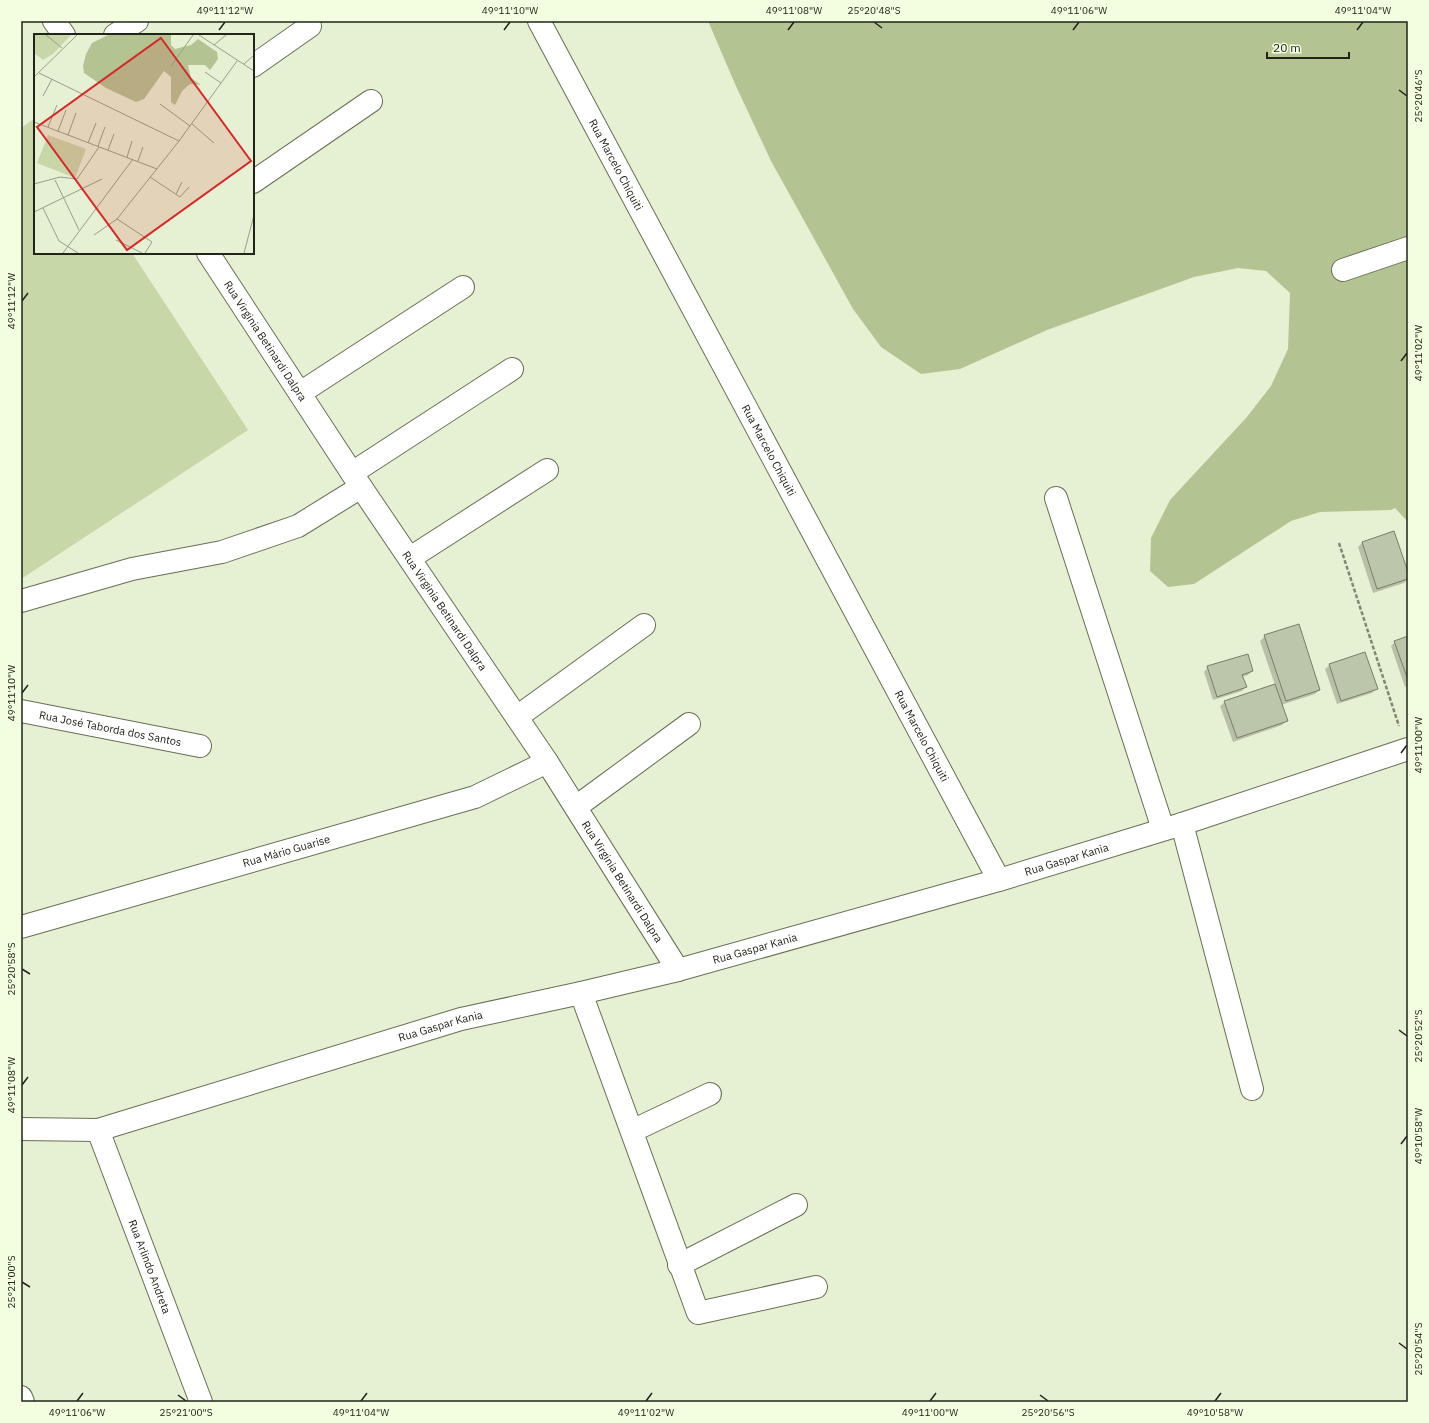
<svg xmlns="http://www.w3.org/2000/svg" width="1429" height="1423" viewBox="0 0 1429 1423" font-family="'IBM Plex Sans',sans-serif">
<style>
.green{fill:#c7d7a7}
.forest{fill:#b3c492}
.shadow{fill:#0003}
.building{fill:#bcc6aa;stroke:#767f65}
.lines{fill:none;stroke-linecap:round;stroke-linejoin:round}
.minor-casing{stroke:#666f55;stroke-width:24}
.path{stroke:#808773;stroke-width:2.5;stroke-dasharray:4 2;stroke-linecap:butt}
.minor{stroke:#fff;stroke-width:22}
.ticks{fill:none;stroke:#202419;stroke-width:1.5}
.labels{text-anchor:middle;dominant-baseline:central;stroke-width:4;stroke-linejoin:round;paint-order:stroke}
.street-label{font-size:11px;fill:#202419;stroke:#f3fee0}
.inset-road{fill:none;stroke:#979f89;stroke-width:1}
.view{fill:#d62828;fill-opacity:0.15;stroke:#d62828;stroke-width:2}
.inset-edge{fill:none;stroke:#202419;stroke-width:2}
.neatline{fill:none;stroke:#202419;stroke-width:1.5}
.ticks-label{font-size:10px;text-anchor:middle;fill:#202419}
</style>
<rect width="100%" height="100%" fill="#e6f1d3"/>
<!-- green -->
<path class="green" d="M35,118v135h97l116,177 -227,149v-451z"/>
<!-- forest -->
<path class="forest" d="M708,21h700v501l-13,-14 -4,2 -71,2 -29,9 -97,63 -26,3 -18,-16 1,-33 19,-38 76,-82 25,-32 17,-37 2,-56 -24,-22 -28,-3 -44,9 -147,53 -87,39 -39,5 -40,-27 -28,-38 -82,-148 -36,-77z"/>
<!-- shadow -->
<g class="shadow">
<path d="M1393,532l15,44v3l-4,4 -31,10 -15,-46 4,-4z"/>
<path d="M1265,636l54,54 -4,4 -34,11 5,16 -4,4 -49,17 -13,-36 5,-4 50,-17 -15,-44z"/>
<path d="M1408,637v49l-3,1 -14,-41 4,-4z"/>
<path d="M1330,665l47,23 -5,5 -35,11 -12,-35z"/>
<path d="M1208,667l44,4 -4,4 -6,2 4,10 -4,4 -29,9 -9,-28z"/>
</g>
<!-- building -->
<g class="building">
<path d="M1394,531l14,41v7l-31,10 -15,-47z"/>
<path d="M1299,624l21,66 -34,11 -22,-66z"/>
<path d="M1408,636v44l-14,-39z"/>
<path d="M1365,652l13,37 -37,12 -12,-37z"/>
<path d="M1248,654l5,17 -11,4 5,12 -30,10 -10,-31z"/>
<path d="M1275,684l13,37 -51,17 -13,-37z"/>
</g>
<g class="lines">
<defs>
<g id="minor">
<path d="M54,21l10,14"/>
<path id="s1" d="M539,21l460,859"/>
<path d="M115,35l22,-14"/>
<path d="M253,66l57,-40"/>
<path d="M253,182l118,-81"/>
<path id="s2" d="M208,253l153,234 186,275 131,208"/>
<path d="M1343,270l65,-22"/>
<path d="M300,393l163,-106"/>
<path d="M352,473l160,-104"/>
<path d="M1056,498l107,331"/>
<path d="M410,558l137,-88"/>
<path d="M21,601l111,-32 90,-17 76,-26 63,-39"/>
<path id="s3" d="M21,711l179,35"/>
<path d="M517,717l127,-92"/>
<path d="M576,807l113,-83"/>
<path d="M1182,824l70,265"/>
<path id="s4" d="M21,927l454,-130 72,-35"/>
<path d="M581,993l117,320 118,-26"/>
<path id="s5" d="M21,1129l77,1 363,-111 120,-26 97,-23 321,-90 183,-56 226,-75"/>
<path id="s6" d="M98,1130l103,272"/>
<path d="M632,1131l78,-37"/>
<path d="M679,1265l117,-60"/>
<path d="M21,1397l2,5"/>
</g>
</defs>
<!-- minor casing -->
<use href="#minor" class="minor-casing"/>
<!-- path -->
<path class="path" d="M1339,543l60,183"/>
<!-- minor -->
<use href="#minor" class="minor"/>
</g>
<!-- ticks -->
<path class="ticks" d="M874,22l8,6M219,30l6,-8M504,30l6,-8M788,30l6,-8M1073,30l6,-8M1357,30l6,-8M1399,90l8,6M22,301l6,-8M1401,361l6,-8M22,693l6,-8M1401,753l6,-8M22,969l8,5M1399,1030l8,6M22,1085l6,-8M1401,1144l6,-8M22,1282l8,5M1399,1343l8,6M178,1395l8,6M1040,1395l8,6M77,1401l6,-8M361,1401l6,-8M646,1401l6,-8M930,1401l6,-8M1215,1401l6,-8"/>
<g class="labels">
<!-- street labels -->
<g class="street-label">
<text stroke="none"><textPath href="#s1" startOffset="163">Rua Marcelo Chiquiti</textPath></text>
<text stroke="none"><textPath href="#s2" startOffset="105">Rua Virginia Betinardi Dalpra</textPath></text>
<text stroke="none"><textPath href="#s1" startOffset="487">Rua Marcelo Chiquiti</textPath></text>
<text stroke="none"><textPath href="#s2" startOffset="429">Rua Virginia Betinardi Dalpra</textPath></text>
<text stroke="none"><textPath href="#s3" startOffset="91">Rua José Taborda dos Santos</textPath></text>
<text stroke="none"><textPath href="#s1" startOffset="811">Rua Marcelo Chiquiti</textPath></text>
<text stroke="none"><textPath href="#s4" startOffset="276">Rua Mário Guarise</textPath></text>
<text stroke="none"><textPath href="#s5" startOffset="1083">Rua Gaspar Kania</textPath></text>
<text stroke="none"><textPath href="#s2" startOffset="753">Rua Virginia Betinardi Dalpra</textPath></text>
<text stroke="none"><textPath href="#s5" startOffset="759">Rua Gaspar Kania</textPath></text>
<text stroke="none"><textPath href="#s5" startOffset="435">Rua Gaspar Kania</textPath></text>
<text stroke="none"><textPath href="#s6" startOffset="146">Rua Arlindo Andreta</textPath></text>
</g>
</g>
<!-- overview -->
<g transform="translate(34 34)">
<rect width="220" height="220" fill="#e6f1d3"/>
<path d="M0,1h37l-18,19 -10,6 -9,-7zM14,101l38,14 -11,29 -38,-15z" fill="#c7d7a7"/>
<path d="M74,1h63v10l4,4 16,-4 7,-6 19,13 1,7 -8,11 -5,-5h-17l3,13 10,7 -11,-1 -8,7 -7,14 -4,-3v-25l-7,-6 -20,28 -8,3 -30,-14 -22,-15 -1,-7 3,-12 6,-11z" fill="#b3c492"/>
<path class="inset-road" d="M12,1l16,13M165,1l55,36M180,11l12,-10M210,30l10,-9M137,32l22,-31M171,38l16,11M5,39l140,68M0,43l43,-42M9,62l9,-17M126,70l30,22M0,88l123,47M158,90l22,19M14,93l9,-22M24,97l8,-21M34,101l8,-22M54,109l8,-20M64,112l7,-19M74,116l6,-16M93,123l5,-16M104,127l5,-14M116,143l30,20 9,-10M21,146l24,50M0,150l26,-7 17,2 22,-32M142,160l6,-12M9,174l16,33 19,12M0,178l68,-33M83,185l35,23 -7,11M60,201l23,-16 62,-78 58,-80M82,206l26,13M29,219l70,-94M210,219l10,-38"/>
<path class="view" d="M127,4l90,123 -124,89 -90,-123z"/>
<rect width="220" height="220" class="inset-edge"/>
</g>
<!-- border -->
<rect width="1429" height="1423" fill="none" stroke="#f3fee0" stroke-width="44"/>
<!-- scale -->
<path d="M1267 52v6h82v-6" fill="none" stroke="#202419" stroke-width="2"/>
<text x="1273" y="52" font-size="12" fill="#202419" stroke="#f3fee0" stroke-width="3" paint-order="stroke">20 m</text>
<rect x="22" y="22" width="1385" height="1379" class="neatline"/>
<g class="ticks-label">
<text x="225" y="14">49°11'12"W</text>
<text x="510" y="14">49°11'10"W</text>
<text x="794" y="14">49°11'08"W</text>
<text x="874" y="14">25°20'48"S</text>
<text x="1079" y="14">49°11'06"W</text>
<text x="1363" y="14">49°11'04"W</text>
<text transform="translate(1418 96) rotate(-90)" y="4">25°20'46"S</text>
<text transform="translate(11 301) rotate(-90)" y="4">49°11'12"W</text>
<text transform="translate(1418 353) rotate(-90)" y="4">49°11'02"W</text>
<text transform="translate(11 693) rotate(-90)" y="4">49°11'10"W</text>
<text transform="translate(1418 745) rotate(-90)" y="4">49°11'00"W</text>
<text transform="translate(11 969) rotate(-90)" y="4">25°20'58"S</text>
<text transform="translate(1418 1036) rotate(-90)" y="4">25°20'52"S</text>
<text transform="translate(11 1085) rotate(-90)" y="4">49°11'08"W</text>
<text transform="translate(1418 1136) rotate(-90)" y="4">49°10'58"W</text>
<text transform="translate(11 1282) rotate(-90)" y="4">25°21'00"S</text>
<text transform="translate(1418 1349) rotate(-90)" y="4">25°20'54"S</text>
<text x="77" y="1416">49°11'06"W</text>
<text x="186" y="1416">25°21'00"S</text>
<text x="361" y="1416">49°11'04"W</text>
<text x="646" y="1416">49°11'02"W</text>
<text x="930" y="1416">49°11'00"W</text>
<text x="1048" y="1416">25°20'56"S</text>
<text x="1215" y="1416">49°10'58"W</text>
</g>
</svg>
